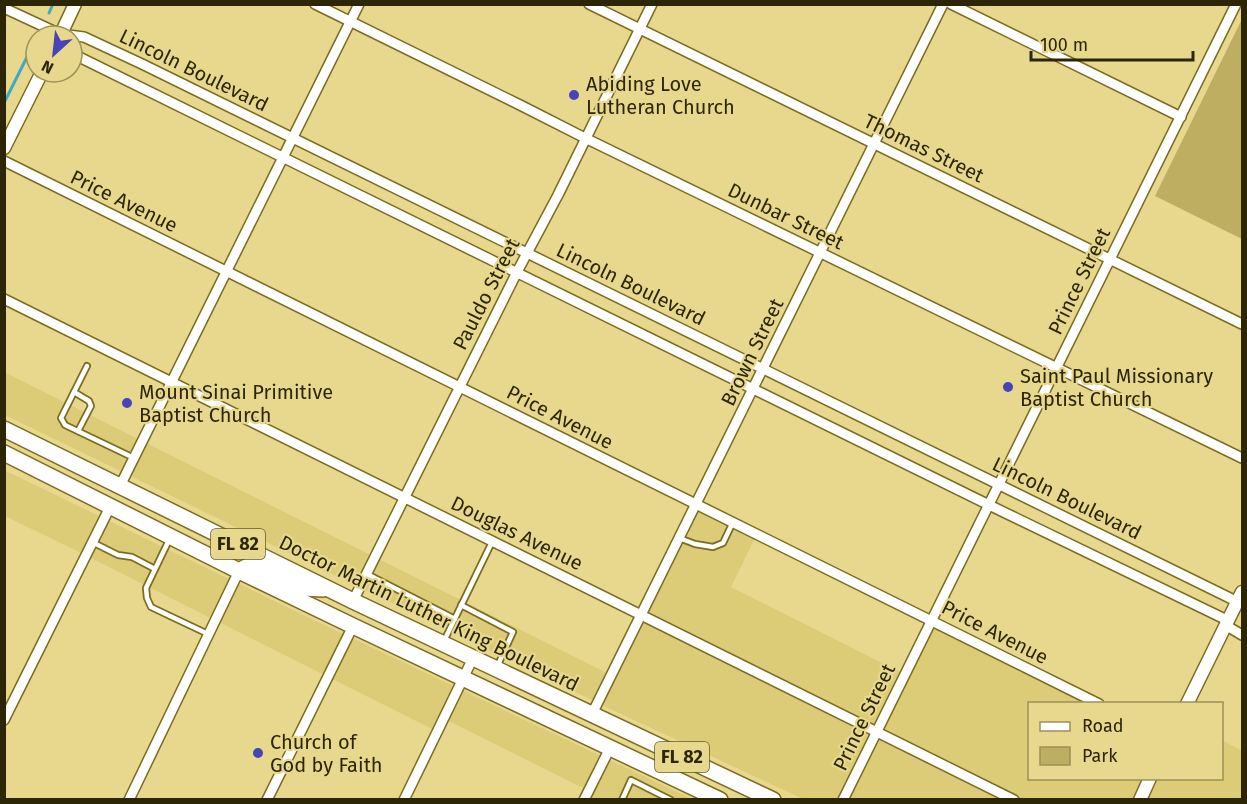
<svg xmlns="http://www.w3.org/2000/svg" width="1247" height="804" viewBox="0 0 1247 804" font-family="'Fira Sans',sans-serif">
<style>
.built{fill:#dccb77}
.green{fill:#bdae61}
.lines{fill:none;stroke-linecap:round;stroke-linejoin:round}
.stream{stroke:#3faac6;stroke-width:3}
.service-casing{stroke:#7b6c1f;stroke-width:8}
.minor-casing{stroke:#7b6c1f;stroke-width:12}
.tertiary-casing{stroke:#7b6c1f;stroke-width:15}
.primary-casing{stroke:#7b6c1f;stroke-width:18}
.service{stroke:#fff;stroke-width:4.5}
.minor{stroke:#fff;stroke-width:9}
.tertiary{stroke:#fff;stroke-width:12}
.primary{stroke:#fff;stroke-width:15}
.poi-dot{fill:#4743b8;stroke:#e7d88d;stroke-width:2}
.labels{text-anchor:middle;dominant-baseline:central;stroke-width:4.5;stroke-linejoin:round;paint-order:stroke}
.shield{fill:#e7d88d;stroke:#645b2e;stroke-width:1.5}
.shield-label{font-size:18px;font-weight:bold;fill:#2c2606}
.street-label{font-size:20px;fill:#2c2606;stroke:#e7d88d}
.poi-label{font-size:20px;fill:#2c2606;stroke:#e7d88d;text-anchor:start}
</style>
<rect width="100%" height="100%" fill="#e7d88d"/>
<!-- built -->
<g class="built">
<path d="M4,372l603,301 86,-168 63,31 -25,51 173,87 26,-51 162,80 -62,1v74l114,1 -11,20h-330l-199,-93 -599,-291z"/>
<path d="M4,470l312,151 376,178h-112l5,-10 -146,-73 -7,13 -353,-177 -74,-36z"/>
<path d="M1222,740l20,11v48l-96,1 10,-21 66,-1z"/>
</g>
<!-- green -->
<path class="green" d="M1242,19v220l-87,-43z"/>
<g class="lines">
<!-- stream -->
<g class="stream">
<path d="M49,13l4,-9"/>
<path d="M4,103l32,-64"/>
</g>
<defs>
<g id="service">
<path d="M87,366l-26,52 4,7 69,33"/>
<path d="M74,392l15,9 2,5 -13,25"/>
<path d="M170,538l-24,50 1,10 4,9 57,27"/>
<path d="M679,538l16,6 18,3 10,-4 10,-21"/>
<path d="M92,542l26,13 14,2 23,12"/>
<path d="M367,574l88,45"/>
<path d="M461,605l52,27 -16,35"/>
<path d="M444,641l48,-99"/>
<path d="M622,800l9,-20 40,20"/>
</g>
<g id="minor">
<path d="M315,4l207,102 63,32 657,320"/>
<path d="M589,4l653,320"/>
<path d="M951,4l230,113"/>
<path d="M4,8l56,26 24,3 58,27 1096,538"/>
<path d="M72,52l3,3 914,450 240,116"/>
<path d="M4,161l1095,543"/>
<path d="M4,299l1010,501"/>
<path d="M120,486l239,-482"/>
<path d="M353,601l164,-329 41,-77 94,-191"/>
<path d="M1227,626l15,9"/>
<path d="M592,714l351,-710"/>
<path d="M4,720l106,-213"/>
<path d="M129,800l110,-229"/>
<path d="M267,800l86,-174"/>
<path d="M404,800l69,-142"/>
<path d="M584,800l26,-52"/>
<path d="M843,800l393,-796"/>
</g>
<g id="tertiary">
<path d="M60,36l15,-32"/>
<path d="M4,148l38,-76"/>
<path d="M1187,704l55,-112"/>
<path d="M1140,800l10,-22"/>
</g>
<g id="primary">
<path d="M4,429l349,172 420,199"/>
<path d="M4,453l235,118 114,55 367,174"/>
<path d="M244,568l7,-3 52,23 20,1"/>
</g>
</defs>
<!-- service casing -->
<use href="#service" class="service-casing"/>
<!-- minor casing -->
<use href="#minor" class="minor-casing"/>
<!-- tertiary casing -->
<use href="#tertiary" class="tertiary-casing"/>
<!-- primary casing -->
<use href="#primary" class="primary-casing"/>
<!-- service -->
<use href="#service" class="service"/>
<!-- minor -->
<use href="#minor" class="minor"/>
<!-- tertiary -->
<use href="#tertiary" class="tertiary"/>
<!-- primary -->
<use href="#primary" class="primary"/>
</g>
<!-- markers -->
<g class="poi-dot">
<circle cx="574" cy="95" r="6"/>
<circle cx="1008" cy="387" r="6"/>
<circle cx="127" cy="403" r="6"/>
<circle cx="258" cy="753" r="6"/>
</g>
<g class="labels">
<!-- shield labels -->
<g class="shield">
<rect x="211" y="529" width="54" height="30" rx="4.5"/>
<rect x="655" y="742" width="54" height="30" rx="4.5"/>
</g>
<g class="shield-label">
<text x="238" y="544">FL 82</text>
<text x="682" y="757">FL 82</text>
</g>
<!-- street labels -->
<g class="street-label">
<text transform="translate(194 70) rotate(26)">Lincoln Boulevard</text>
<text transform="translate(924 148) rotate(26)">Thomas Street</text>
<text transform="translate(124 201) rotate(26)">Price Avenue</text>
<text transform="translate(786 216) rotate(26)">Dunbar Street</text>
<text transform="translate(1079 281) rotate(-64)">Prince Street</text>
<text transform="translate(631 284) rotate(26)">Lincoln Boulevard</text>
<text transform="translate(486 294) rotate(-63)">Pauldo Street</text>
<text transform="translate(752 352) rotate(-64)">Brown Street</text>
<text transform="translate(560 417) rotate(27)">Price Avenue</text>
<text transform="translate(1067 498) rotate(26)">Lincoln Boulevard</text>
<text transform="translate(517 533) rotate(26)">Douglas Avenue</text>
<text transform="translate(429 613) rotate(26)">Doctor Martin Luther King Boulevard</text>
<text transform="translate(995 632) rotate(27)">Price Avenue</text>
<text transform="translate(864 717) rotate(-64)">Prince Street</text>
</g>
<!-- poi labels -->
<g class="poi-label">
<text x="586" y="84">Abiding Love<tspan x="586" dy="23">Lutheran Church</tspan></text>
<text x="1020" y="376">Saint Paul Missionary<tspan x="1020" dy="23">Baptist Church</tspan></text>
<text x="139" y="392">Mount Sinai Primitive<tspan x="139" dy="23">Baptist Church</tspan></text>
<text x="270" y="742">Church of<tspan x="270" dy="23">God by Faith</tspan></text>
</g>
</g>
<!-- border -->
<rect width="1247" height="804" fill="none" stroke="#2c2606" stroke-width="12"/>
<!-- legend -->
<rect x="1028" y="702" width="195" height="78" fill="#e7d88d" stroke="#9c9157" stroke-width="1.5"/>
<rect x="1040" y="722" width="30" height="9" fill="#ffffff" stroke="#9c9157" stroke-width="1.5"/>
<text x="1082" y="732" font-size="18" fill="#2c2606">Road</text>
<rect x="1040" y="747" width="30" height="18" fill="#bdae61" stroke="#9c9157" stroke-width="1.5"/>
<text x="1082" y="762" font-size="18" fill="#2c2606">Park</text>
<!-- north arrow -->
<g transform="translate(54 54) rotate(207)"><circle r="28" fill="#e7d88d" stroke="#9c9157" stroke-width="1.5"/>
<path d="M0-4.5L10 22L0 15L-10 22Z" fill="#4743b8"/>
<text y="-9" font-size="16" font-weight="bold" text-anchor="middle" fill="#2c2606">N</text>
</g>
<!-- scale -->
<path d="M1031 51v9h162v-9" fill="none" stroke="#2c2606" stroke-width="3"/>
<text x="1040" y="51" font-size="18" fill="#2c2606" stroke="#e7d88d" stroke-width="4.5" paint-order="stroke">100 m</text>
</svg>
